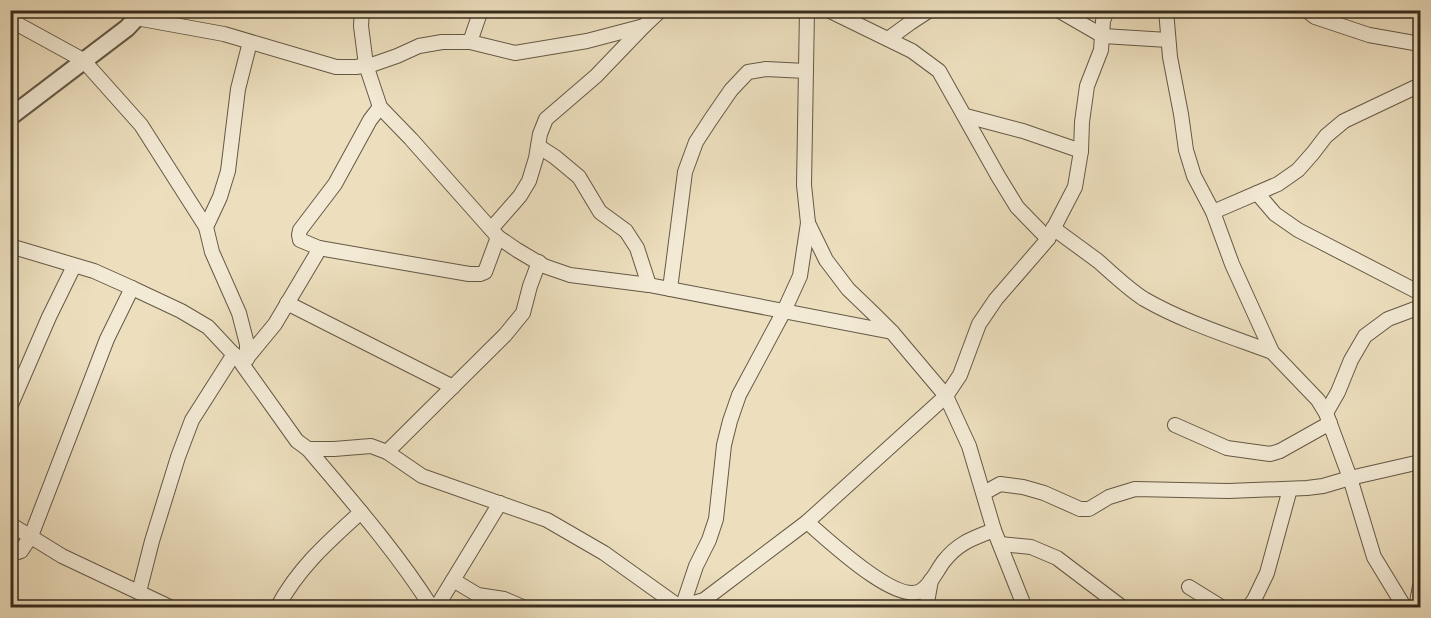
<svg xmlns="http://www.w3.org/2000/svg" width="1431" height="618" viewBox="0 0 1431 618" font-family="'EB Garamond',serif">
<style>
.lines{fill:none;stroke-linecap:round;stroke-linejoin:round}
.minor-casing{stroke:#645945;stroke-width:16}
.tertiary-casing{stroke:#645945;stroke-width:20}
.minor{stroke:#f3ead5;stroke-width:14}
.tertiary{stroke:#f3ead5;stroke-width:16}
</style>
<rect width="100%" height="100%" fill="#eddfbe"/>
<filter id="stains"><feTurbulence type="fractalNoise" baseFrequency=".00333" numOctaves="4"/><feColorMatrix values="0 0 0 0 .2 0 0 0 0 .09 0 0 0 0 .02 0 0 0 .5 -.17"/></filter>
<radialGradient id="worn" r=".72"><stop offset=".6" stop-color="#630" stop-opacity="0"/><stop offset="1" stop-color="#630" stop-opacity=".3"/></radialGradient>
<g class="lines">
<defs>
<g id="minor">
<path d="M362,10l-1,16 5,39 14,42"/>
<path d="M828,10l84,41 27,20 59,105 19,31 31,32"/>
<path d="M1058,10l45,26 65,4"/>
<path d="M1166,10l4,47 11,57 5,36 8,26 19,36 19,52 40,88 46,48 8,13 24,65 24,79 31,51"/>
<path d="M1306,10l9,7 54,18 51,9"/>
<path d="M136,18l88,16 112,33h20l18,-3 23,-8 22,-10 23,-4h28l45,11 72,-12 57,-15 17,-16"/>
<path d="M10,20l73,40 58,65 65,102"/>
<path d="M888,39l22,-16 20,-13"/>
<path d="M470,42l11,-32"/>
<path d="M966,116l57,15 58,20"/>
<path d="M538,146l17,11 24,20 21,35 26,19 11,17 12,37"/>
<path d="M1257,193l18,21 23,16 122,63"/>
<path d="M1213,212l65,-28 20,-14 15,-17 13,-17 18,-15 76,-36"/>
<path d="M808,223l18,37 22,29 26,25 18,18 54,64 23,50 25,84 31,78"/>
<path d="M1053,228c15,11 30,22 45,33 15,13 29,27 46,38 40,23 85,37 128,53"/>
<path d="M491,229l29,-33 9,-15 7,-23 4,-24 6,-15 50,-43 48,-50"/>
<path d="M10,246l84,25 38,17 -25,51 -76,197 -10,15 -11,4"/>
<path d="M319,248l150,26h11l5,-2 13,-35"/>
<path d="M132,288l49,23 27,16 30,32"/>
<path d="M670,289l15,-117 11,-30 15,-23 20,-29 17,-18 18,-3 40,2"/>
<path d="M287,303l166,84"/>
<path d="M247,359v-15l-8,-31 -27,-61 -6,-25 14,-30 8,-26 10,-82 12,-47"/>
<path d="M10,407l39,-90 25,-51"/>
<path d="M1326,413l12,-21 13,-32 14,-24 23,-17 32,-12"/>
<path d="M1175,425l52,23 43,6 10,-3 50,-28"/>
<path d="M308,449c43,51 88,102 124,159"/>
<path d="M387,452l118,-117 18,-22 7,-27 9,-24"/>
<path d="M984,493l16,-9 23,3 21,6 36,16h9l20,-12 26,-8 93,2 79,-3 16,-2 27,-8 70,-16"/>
<path d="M807,522c19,16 91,85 115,68 10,-7 15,-20 22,-29 15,-19 30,-23 50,-31"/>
<path d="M10,524l52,32 110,52"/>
<path d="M1000,544l31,3 26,11 66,50"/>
<path d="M453,580l25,15 26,4 21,9"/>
<path d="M1189,587l34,21"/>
<path d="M139,592l13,-51 26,-84 14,-37 42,-66"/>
<path d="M683,606l21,-6 103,-78 139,-126 14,-21 19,-51 17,-25 52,-60 27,-52 6,-36 1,-29 5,-36 14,-36 2,-29 4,-11"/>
<path d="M277,608c21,-40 51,-66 84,-96"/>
<path d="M436,608l64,-105"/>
<path d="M681,608l-77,-55 -57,-33 -125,-44 -35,-24 -16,-6 -37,3h-26l-11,-8 -55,-77 33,-40 41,-69 3,-7 -19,-8 -1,-5 1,-5 35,-46 35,-64 10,-13 31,32 87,98 19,13 27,16 26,9 79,10 243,47"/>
<path d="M682,608l14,-42 13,-26 7,-21 8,-74 6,-24 9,-26 45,-84 16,-35 8,-53 -4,-38 3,-175"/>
<path d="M926,608l5,-28"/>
<path d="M1248,608l6,-8 13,-27 23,-84"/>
<path d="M1416,608l4,-22"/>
</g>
<path id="tertiary" d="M10,117l117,-89 17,-18"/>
</defs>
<!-- minor casing -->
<use href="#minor" class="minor-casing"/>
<!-- tertiary casing -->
<use href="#tertiary" class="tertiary-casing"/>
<!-- minor -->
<use href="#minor" class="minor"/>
<!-- tertiary -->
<use href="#tertiary" class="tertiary"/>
</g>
<!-- margin -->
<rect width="1431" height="618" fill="none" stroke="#eddfbe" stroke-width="36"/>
<rect x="12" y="12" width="1407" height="594" fill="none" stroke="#372c1d" stroke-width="3"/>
<rect x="18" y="18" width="1395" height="582" fill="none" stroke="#372c1d" stroke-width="1.5"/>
<rect width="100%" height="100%" filter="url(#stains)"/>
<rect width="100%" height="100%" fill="url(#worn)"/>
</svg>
